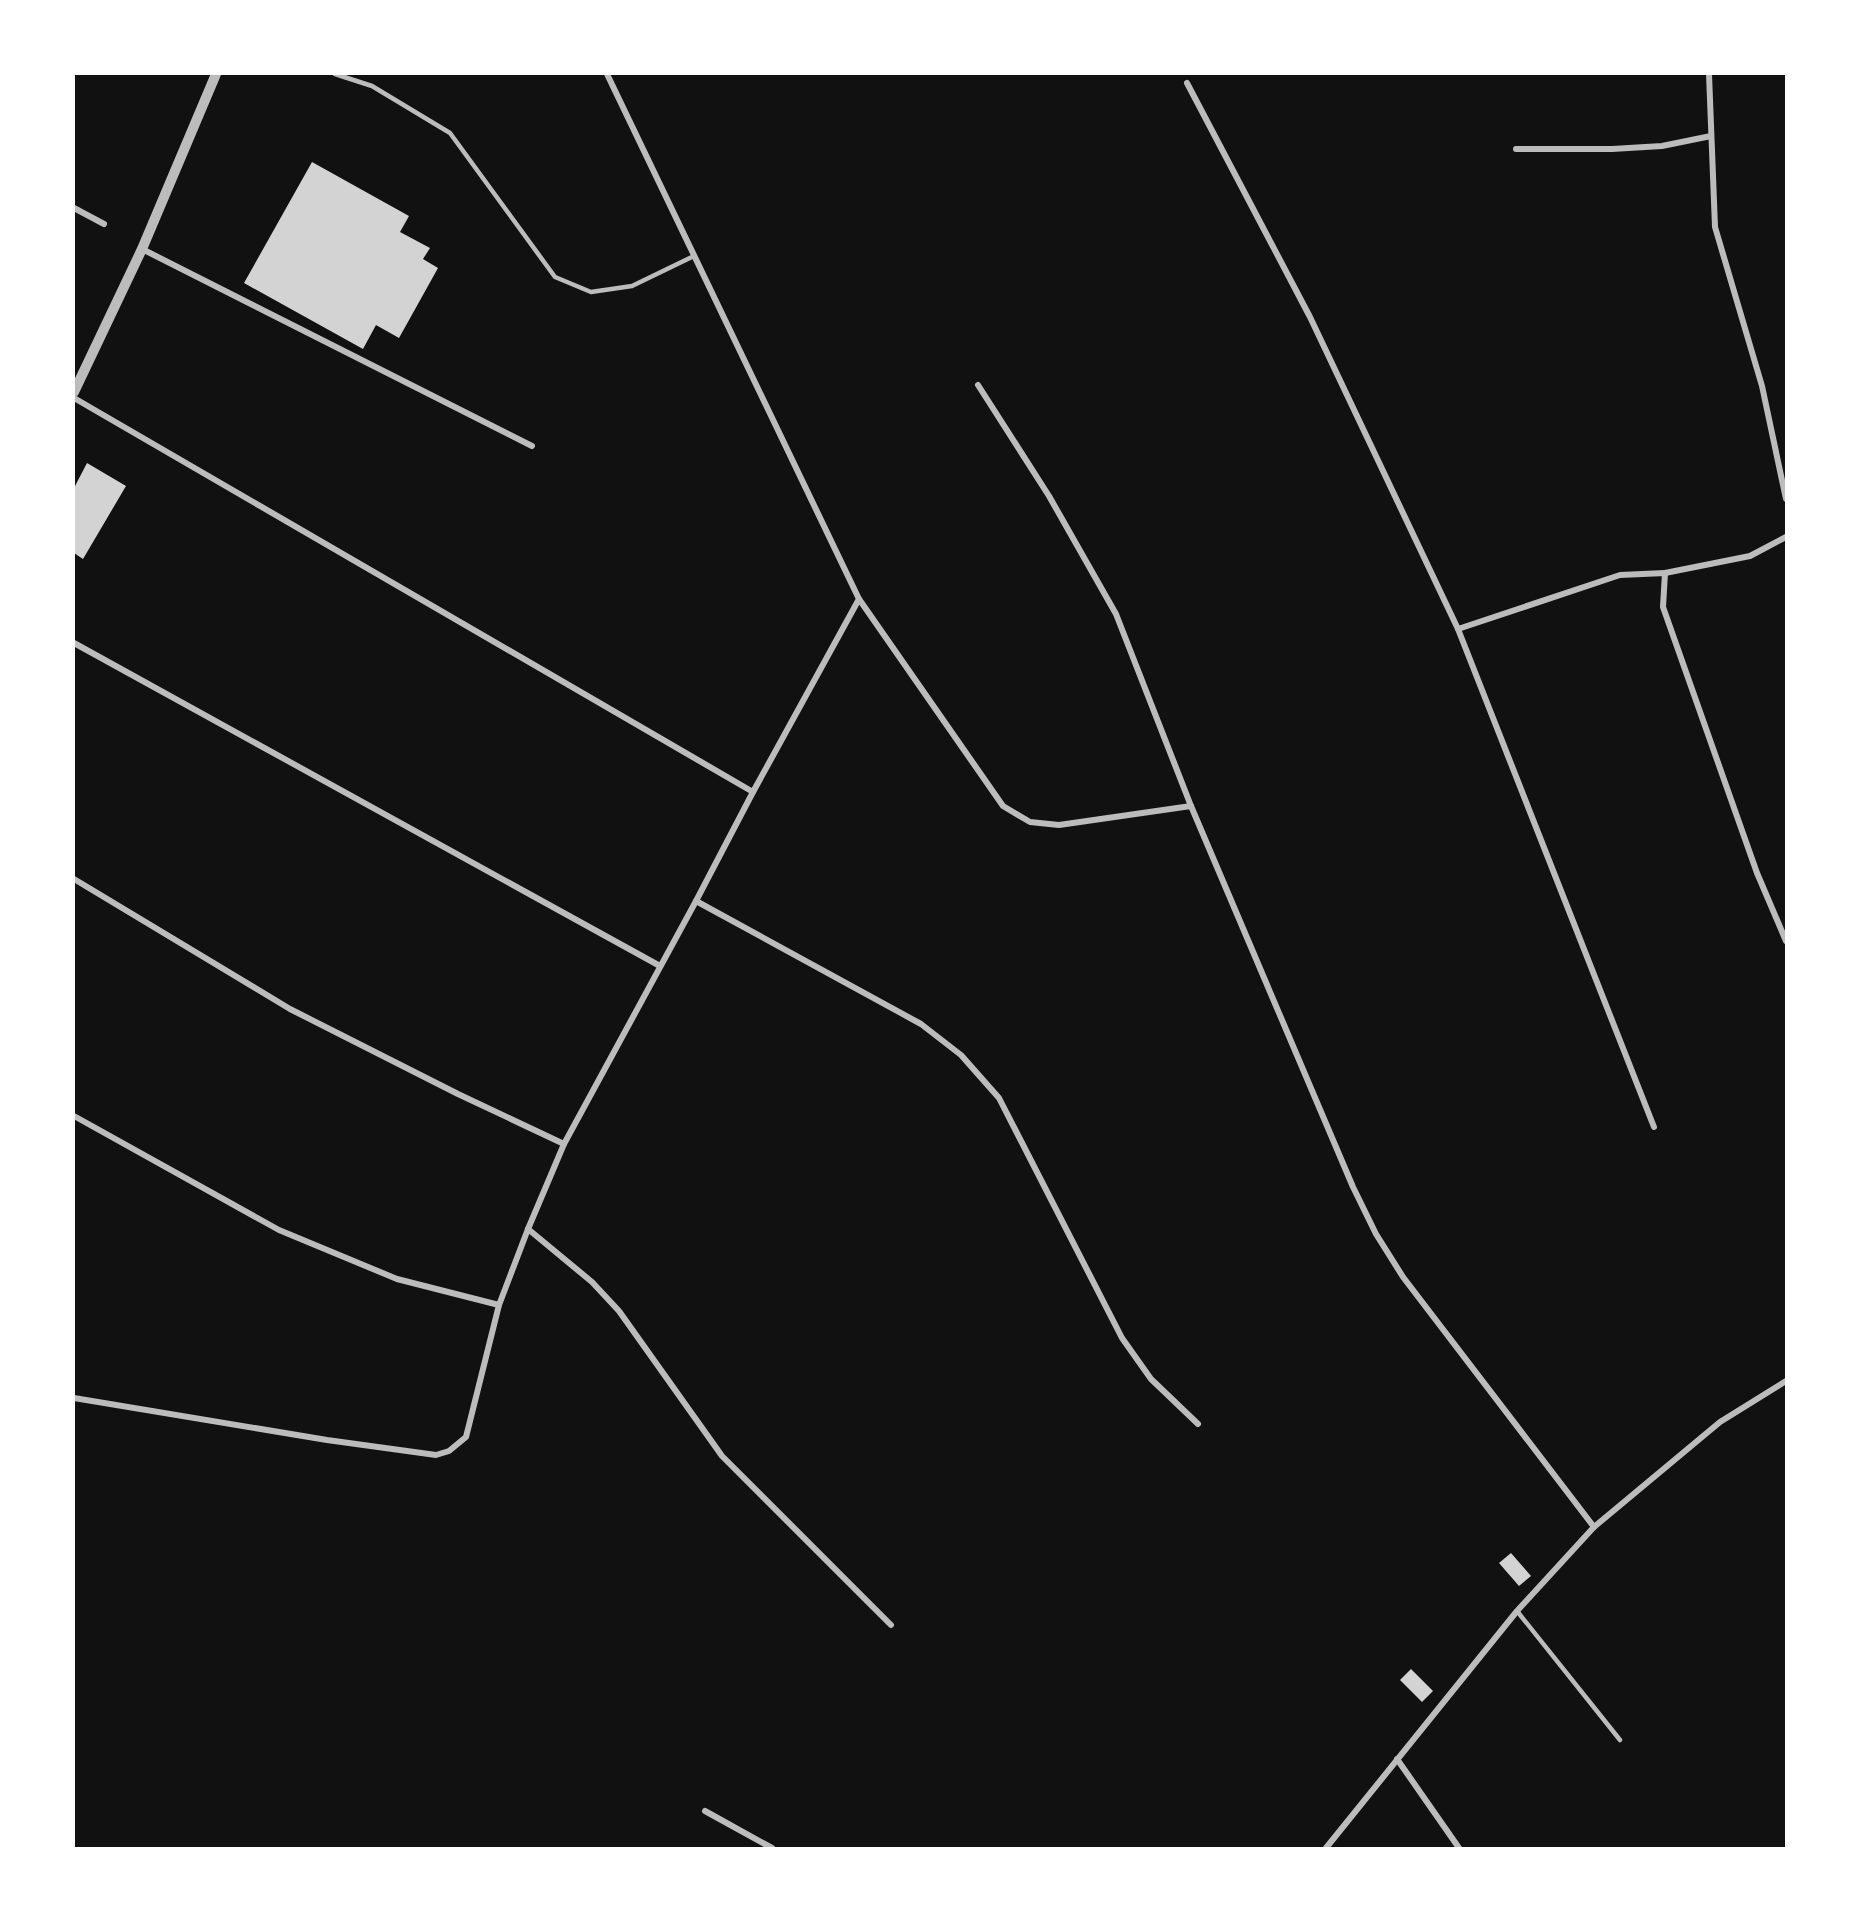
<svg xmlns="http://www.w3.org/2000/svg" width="1860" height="1922" viewBox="0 0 1860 1922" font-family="Jost,sans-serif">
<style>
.building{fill:#d3d3d3}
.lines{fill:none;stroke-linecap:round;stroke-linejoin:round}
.service{stroke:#bcbcbc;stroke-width:4.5}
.minor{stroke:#bcbcbc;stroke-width:6}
.tertiary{stroke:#bcbcbc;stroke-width:10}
</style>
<rect width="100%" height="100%" fill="#111"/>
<!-- building -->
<g class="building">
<path d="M312,162l97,54 -9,16 30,16 -7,11 15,9 -39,70 -23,-13 -13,24 -119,-66z"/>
<path d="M87,463l39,23 -43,73 -9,-6v-65z"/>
<path d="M1511,1553l20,23 -12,10 -20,-23z"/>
<path d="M1411,1669l22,22 -11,11 -22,-22z"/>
</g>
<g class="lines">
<!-- service -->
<g class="service">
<path d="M335,74l37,12 78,47 105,144 36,15 41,-6 62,-30"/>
<path d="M1517,1611l103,129"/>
</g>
<!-- minor -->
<g class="minor">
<path d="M1709,74l6,153 47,159 24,113"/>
<path d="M1187,83l123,234 148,312 196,498"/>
<path d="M1516,149h96l50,-3 49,-10"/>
<path d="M74,208l30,16"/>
<path d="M142,249l390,197"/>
<path d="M978,385l71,111 67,118 75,192 162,381 23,47 27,43 191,250"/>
<path d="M74,398l679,394"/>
<path d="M1665,573l85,-17 36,-19"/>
<path d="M859,599l144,207 27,16 29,3 132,-19"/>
<path d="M1458,629l162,-54 45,-2 -2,34 94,266 29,68"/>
<path d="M74,643l586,323"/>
<path d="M74,879l216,130 168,85 106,50"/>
<path d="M696,901l225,123 40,31 38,43 123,240 29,41 47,45"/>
<path d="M74,1116l205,114 118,49 102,26"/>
<path d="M528,1229l64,53 27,29 103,145 169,169"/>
<path d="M74,1398l253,42 109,15 13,-4 17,-14 33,-132 29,-76 36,-85 132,-243 57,-109 106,-193 -252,-525"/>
<path d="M1397,1759l62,89"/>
<path d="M705,1811l67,37"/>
<path d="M1326,1848l191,-237 77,-84 126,-105 66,-41"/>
</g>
<!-- tertiary -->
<path class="tertiary" d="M74,392l68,-143 74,-175"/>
</g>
<!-- border -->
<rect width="1860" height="1922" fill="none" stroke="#ffffff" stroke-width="150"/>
</svg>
